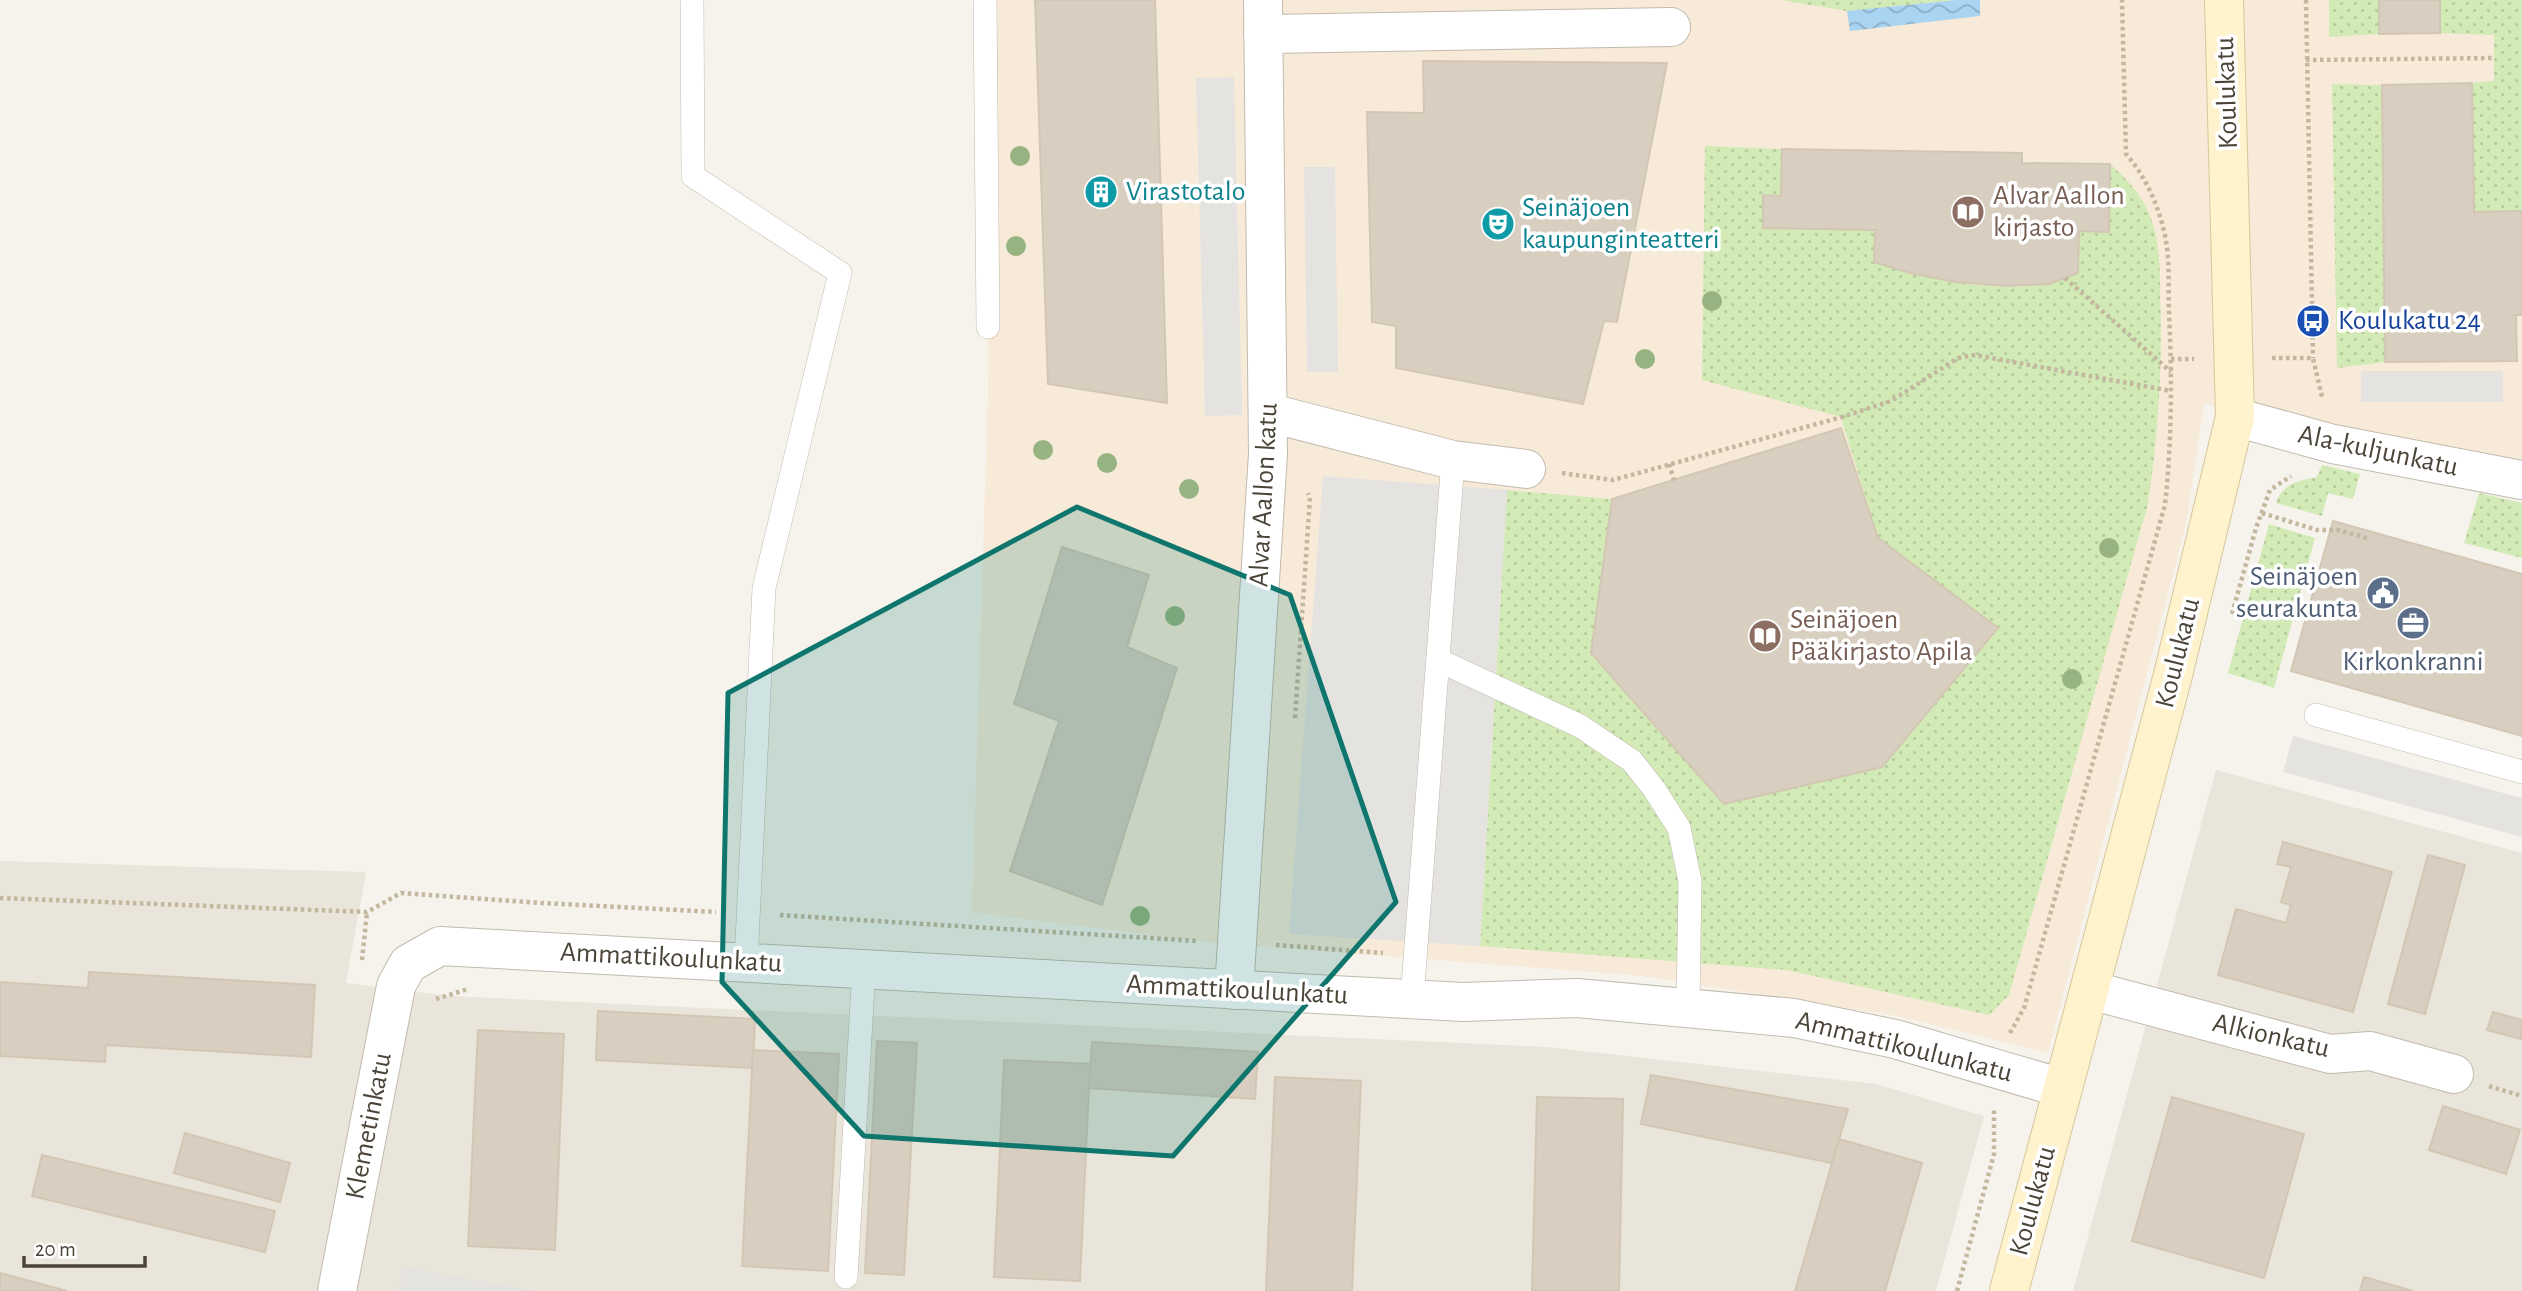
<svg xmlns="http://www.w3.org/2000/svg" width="2522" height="1291" viewBox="0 0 2522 1291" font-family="'Alegreya Sans',sans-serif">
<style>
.residential{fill:#eae5da}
.commercial{fill:#f7ead8}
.grass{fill:url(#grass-dots)}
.parking{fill:#e5e3e0}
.water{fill:url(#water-waves)}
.building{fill:#d8cfc1;stroke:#d3c7b4;stroke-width:2}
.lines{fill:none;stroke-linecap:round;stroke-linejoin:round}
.lane-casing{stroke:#c2bbae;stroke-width:24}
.street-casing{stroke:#c2bbae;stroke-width:40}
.secondary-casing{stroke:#d6c79b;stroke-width:40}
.path{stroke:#c4b79f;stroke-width:4.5;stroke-dasharray:3.5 3.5;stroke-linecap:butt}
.lane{stroke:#fff;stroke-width:23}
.street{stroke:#fff;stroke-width:38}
.secondary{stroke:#fff3cd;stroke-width:38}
.tree{fill:#97b381}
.marked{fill:#0f766e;fill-opacity:0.2;stroke:#0f766e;stroke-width:5;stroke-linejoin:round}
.labels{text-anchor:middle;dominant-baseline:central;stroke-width:7;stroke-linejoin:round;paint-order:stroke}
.street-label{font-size:28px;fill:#4b4439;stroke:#fff}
.culture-label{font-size:28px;fill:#0d838f;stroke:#fff;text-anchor:start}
.education-label{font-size:28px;fill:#785e54;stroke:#fff;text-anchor:start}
.transit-label{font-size:28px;fill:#164399;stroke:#fff;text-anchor:start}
.service-label{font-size:28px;fill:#4e5e75;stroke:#fff;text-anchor:end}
</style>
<defs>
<pattern id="grass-dots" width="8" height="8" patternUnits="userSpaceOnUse" patternTransform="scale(1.75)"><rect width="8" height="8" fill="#d2eab5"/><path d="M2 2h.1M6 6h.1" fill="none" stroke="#b6ca9c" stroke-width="1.8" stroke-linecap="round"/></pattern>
<pattern id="water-waves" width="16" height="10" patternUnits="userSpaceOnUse" patternTransform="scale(1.75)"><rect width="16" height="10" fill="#a9d4f2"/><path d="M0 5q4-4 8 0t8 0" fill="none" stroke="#8caec5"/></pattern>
</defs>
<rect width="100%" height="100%" fill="#f6f3ec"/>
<!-- residential -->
<g class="residential">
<path d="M2216,770l306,83v438h-449z"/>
<path d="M0,861l366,11 -20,111 103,13 1098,51 329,37 108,32 -48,175h-1936z"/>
</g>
<!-- commercial -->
<path class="commercial" d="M985,0h1537v473l-318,-69 -18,120 -138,529 -151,-37 -254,-40 -437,-34 -234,-30 16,-519z"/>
<!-- grass -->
<g class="grass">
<path d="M1781,0h176l-110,11z"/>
<path d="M2329,0h50v34l-50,3z"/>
<path d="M2440,0h82v211l-48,1 -2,-129 22,-2v-46l-54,-2z"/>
<path d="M2332,84l50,1 3,277 -48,6z"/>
<path d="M1705,146l77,3 -1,47h-18v32l112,2 -1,32c55,17 115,31 173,22 11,-2 21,-7 31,-11l1,-42h30l1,-67c14,12 29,28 37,45 13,27 13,57 13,85 3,71 -2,140 -12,210l-139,491 -20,20 -202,-45 -307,-24 27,-456 105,9 -21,154 133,151 158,-37 116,-139 -120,-90 -37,-121 -139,-37z"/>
<path d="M2322,465l38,9 -7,25 -25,-6 -6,23 -46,-13c7,-20 22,-22 41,-26z"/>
<path d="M2479,493l43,10v55l-58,-15z"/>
<path d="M2269,524l46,14 -41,150 -46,-15z"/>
</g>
<!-- parking -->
<g class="parking">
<path d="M1234,77l8,338 -37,1 -9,-338z"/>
<path d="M1304,167h31l3,205h-31z"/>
<rect x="2361" y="371" width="142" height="31"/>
<path d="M1323,476l184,14 -27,456 -191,-12z"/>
<path d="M2293,736l229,62v39l-239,-65z"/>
<path d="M403,1267l132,24h-136z"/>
</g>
<!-- water -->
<path class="water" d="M1957,0h23v16l-130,15 -3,-20z"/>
<!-- building -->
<g class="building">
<path d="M1035,0h120l12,403 -119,-19z"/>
<path d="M2379,0h61v33l-61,1z"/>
<path d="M1423,61l244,2 -50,259 -13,-1 -21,83 -187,-36v-42l-24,-4 -5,-210 57,1z"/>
<path d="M2472,83l2,129 48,-1v104h-6l1,46 -132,1 -3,-277z"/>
<path d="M1782,149l240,4v10l88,1 -1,68 -30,-1 -1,42 -29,11 -44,2 -49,-4 -46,-9 -36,-11 1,-32 -112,-2v-33l18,1z"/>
<path d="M1841,428l37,110 120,90 -116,139 -158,37 -133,-151 21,-154z"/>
<path d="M2333,521l189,53v162l-231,-65z"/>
<path d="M1062,547l87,28 -22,72 50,21 -75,237 -92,-34 49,-150 -45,-17z"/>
<path d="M2283,842l109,30 -39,140 -135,-37 18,-66 50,14 5,-18 -10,-3 10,-35 -14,-3z"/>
<path d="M2428,855l37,10 -40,149 -37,-10z"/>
<path d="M89,972l226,13 -4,72 -205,-12 -1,17 -105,-6v-74l88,6z"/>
<path d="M598,1011l157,8 -2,49 -157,-8z"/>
<path d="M2493,1012l29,8 -1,19 -34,-9z"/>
<path d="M478,1030l86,4 -9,216 -87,-4z"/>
<path d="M877,1041l40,2 -13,232 -39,-2z"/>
<path d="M1092,1042l166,10 -3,47 -166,-11z"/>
<path d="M753,1050l86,4 -11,217 -86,-5z"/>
<path d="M1004,1060l86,4 -10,217 -86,-4z"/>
<path d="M1651,1075l197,34 -16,54 -191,-39z"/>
<path d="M1275,1077l86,4 -9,210h-86z"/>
<path d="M1537,1097l86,2 -4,192h-87z"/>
<path d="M2172,1097l132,37 -40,144 -132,-37z"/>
<path d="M2443,1106l77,24 -14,44 -77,-24z"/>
<path d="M185,1133l105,30 -10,39 -106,-29z"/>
<path d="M1839,1139l83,24 -37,128h-90z"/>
<path d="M42,1155l233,56 -10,41 -233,-56z"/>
<path d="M0,1273l67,18h-67z"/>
<path d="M2364,1277l49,14h-53z"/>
</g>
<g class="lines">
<defs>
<g id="lane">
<path d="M692,0l1,176 147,97 -76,315 -18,374"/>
<path d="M985,0l3,327"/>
<path d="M1438,660l142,66 52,35 22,28 25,39 11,53 -2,126"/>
<path d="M2316,715l206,57"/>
<path d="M1412,999l41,-539"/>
<path d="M846,1277l18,-308"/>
</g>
<g id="street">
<path d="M1263,34l408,-7"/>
<path d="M1270,413l183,47 73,9"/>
<path d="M2235,417l98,27 189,36"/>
<path d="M1234,990l34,-536 -5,-454"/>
<path d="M2090,990l240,64 40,-3 84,23"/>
<path d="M337,1291l59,-305 12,-22 32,-18 1023,56 114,-4 217,20 101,21 167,49"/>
</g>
<path id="secondary" d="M2009,1291l164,-616 62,-258 -11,-417"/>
</defs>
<!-- lane casing -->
<use href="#lane" class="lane-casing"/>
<!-- street casing -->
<use href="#street" class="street-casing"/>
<!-- secondary casing -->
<use href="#secondary" class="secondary-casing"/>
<!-- path -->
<g class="path">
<path d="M2306,0l7,358"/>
<path d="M2306,60l188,-2"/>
<path d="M2065,278l106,94"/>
<path d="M2272,358h41l9,39"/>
<path d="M2171,359h23"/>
<path d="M1669,464l5,16"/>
<path d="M1562,473l51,7 229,-63 49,-16 67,-43 17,-3 196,36"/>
<path d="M2262,513l55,17h21l32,9"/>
<path d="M2232,614l24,-86 14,-38 21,-14"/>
<path d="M1295,718l15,-220 -2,-5"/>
<path d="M0,898l367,14 34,-19 141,10 174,9"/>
<path d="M780,915l418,26"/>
<path d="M1276,945l107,8"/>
<path d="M362,960l5,-48"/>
<path d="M436,999l32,-10"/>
<path d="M2010,1033l14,-25 141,-503c7,-65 7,-129 4,-194 -1,-23 1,-48 -3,-70 -5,-30 -20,-65 -40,-87l-4,-154"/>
<path d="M2489,1086l33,10"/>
<path d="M1957,1291l37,-137v-44"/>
</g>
<!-- lane -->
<use href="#lane" class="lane"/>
<!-- street -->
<use href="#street" class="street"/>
<!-- secondary -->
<use href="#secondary" class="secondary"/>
</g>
<!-- trees -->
<g class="tree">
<circle cx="1020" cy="156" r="10"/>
<circle cx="1016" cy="246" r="10"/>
<circle cx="1712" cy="301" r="10"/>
<circle cx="1645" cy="359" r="10"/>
<circle cx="1043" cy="450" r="10"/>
<circle cx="1107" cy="463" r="10"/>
<circle cx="1189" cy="489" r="10"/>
<circle cx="2109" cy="548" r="10"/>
<circle cx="1175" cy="616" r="10"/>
<circle cx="2072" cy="679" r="10"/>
<circle cx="1140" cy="916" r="10"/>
</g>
<!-- marked area -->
<path class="marked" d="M1077,507l213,88 106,307 -223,254 -309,-20 -142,-154 6,-289z"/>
<!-- icons -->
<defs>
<symbol id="building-disc" viewBox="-11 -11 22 22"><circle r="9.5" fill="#0f9aa8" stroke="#fff"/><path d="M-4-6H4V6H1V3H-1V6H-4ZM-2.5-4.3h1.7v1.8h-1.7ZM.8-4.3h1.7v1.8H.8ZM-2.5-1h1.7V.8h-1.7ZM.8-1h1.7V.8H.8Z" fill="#fff"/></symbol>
<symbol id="library-disc" viewBox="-11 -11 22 22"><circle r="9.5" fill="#8d6e63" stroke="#fff"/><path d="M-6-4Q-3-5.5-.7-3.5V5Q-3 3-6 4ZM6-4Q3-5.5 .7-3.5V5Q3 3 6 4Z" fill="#fff"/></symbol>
<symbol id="theatre-disc" viewBox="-11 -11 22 22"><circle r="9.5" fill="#0f9aa8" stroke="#fff"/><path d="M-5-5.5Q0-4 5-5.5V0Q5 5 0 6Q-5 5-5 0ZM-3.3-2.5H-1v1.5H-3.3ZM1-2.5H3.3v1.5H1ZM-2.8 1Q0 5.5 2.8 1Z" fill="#fff"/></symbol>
<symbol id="bus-disc" viewBox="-11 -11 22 22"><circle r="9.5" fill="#1a4fb4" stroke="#fff"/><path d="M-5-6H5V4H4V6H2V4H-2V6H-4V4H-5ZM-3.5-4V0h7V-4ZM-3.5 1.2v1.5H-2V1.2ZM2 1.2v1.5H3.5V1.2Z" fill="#fff"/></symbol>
<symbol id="civic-disc" viewBox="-11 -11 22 22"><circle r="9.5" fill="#5c6f8a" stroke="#fff"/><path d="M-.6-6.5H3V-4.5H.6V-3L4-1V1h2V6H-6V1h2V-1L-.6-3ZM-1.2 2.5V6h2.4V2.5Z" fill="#fff"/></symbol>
<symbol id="office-disc" viewBox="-11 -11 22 22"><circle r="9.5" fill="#5c6f8a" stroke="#fff"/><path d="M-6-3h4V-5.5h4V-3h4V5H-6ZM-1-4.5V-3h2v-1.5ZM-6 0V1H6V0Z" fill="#fff"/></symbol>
</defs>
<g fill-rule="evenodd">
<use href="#building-disc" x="1082" y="173" width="38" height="38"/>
<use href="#library-disc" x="1949" y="193" width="38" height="38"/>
<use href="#theatre-disc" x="1479" y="205" width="38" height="38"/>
<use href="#bus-disc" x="2294" y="302" width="38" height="38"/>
<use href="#civic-disc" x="2364" y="574" width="38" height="38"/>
<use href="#office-disc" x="2394" y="604" width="38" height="38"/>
<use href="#library-disc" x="1746" y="617" width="38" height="38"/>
</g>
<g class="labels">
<!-- street labels -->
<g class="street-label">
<text transform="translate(2227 93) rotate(-92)">Koulukatu</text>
<text transform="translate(2378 451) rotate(12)">Ala-kuljunkatu</text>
<text transform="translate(1264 495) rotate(-87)">Alvar Aallon katu</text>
<text transform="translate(2178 653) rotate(-76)">Koulukatu</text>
<text transform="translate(671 958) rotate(3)">Ammattikoulunkatu</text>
<text transform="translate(1237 990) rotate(3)">Ammattikoulunkatu</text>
<text transform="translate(2271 1036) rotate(13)">Alkionkatu</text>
<text transform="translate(1904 1047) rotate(14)">Ammattikoulunkatu</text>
<text transform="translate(369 1126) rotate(-79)">Klemetinkatu</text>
<text transform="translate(2033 1201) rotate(-75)">Koulukatu</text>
</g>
<!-- culture labels -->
<g class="culture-label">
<text x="1126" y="192">Virastotalo</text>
<text x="1522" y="208">Seinäjoen<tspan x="1522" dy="32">kaupunginteatteri</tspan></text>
</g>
<!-- education labels -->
<g class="education-label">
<text x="1993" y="196">Alvar Aallon<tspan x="1993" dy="32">kirjasto</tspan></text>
<text x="1790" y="620">Seinäjoen<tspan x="1790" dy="32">Pääkirjasto Apila</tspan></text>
</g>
<!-- transit labels -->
<g class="transit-label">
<text x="2338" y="321">Koulukatu 24</text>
</g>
<!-- service labels -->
<g class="service-label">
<text x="2358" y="577">Seinäjoen<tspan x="2358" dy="32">seurakunta</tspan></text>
<text x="2413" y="662" text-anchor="middle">Kirkonkranni</text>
</g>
</g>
<!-- scale -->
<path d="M24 1256v10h121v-10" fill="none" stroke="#4b4439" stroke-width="3.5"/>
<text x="35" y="1256" font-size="21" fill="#4b4439" stroke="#ffffff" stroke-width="5" paint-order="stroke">20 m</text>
</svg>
